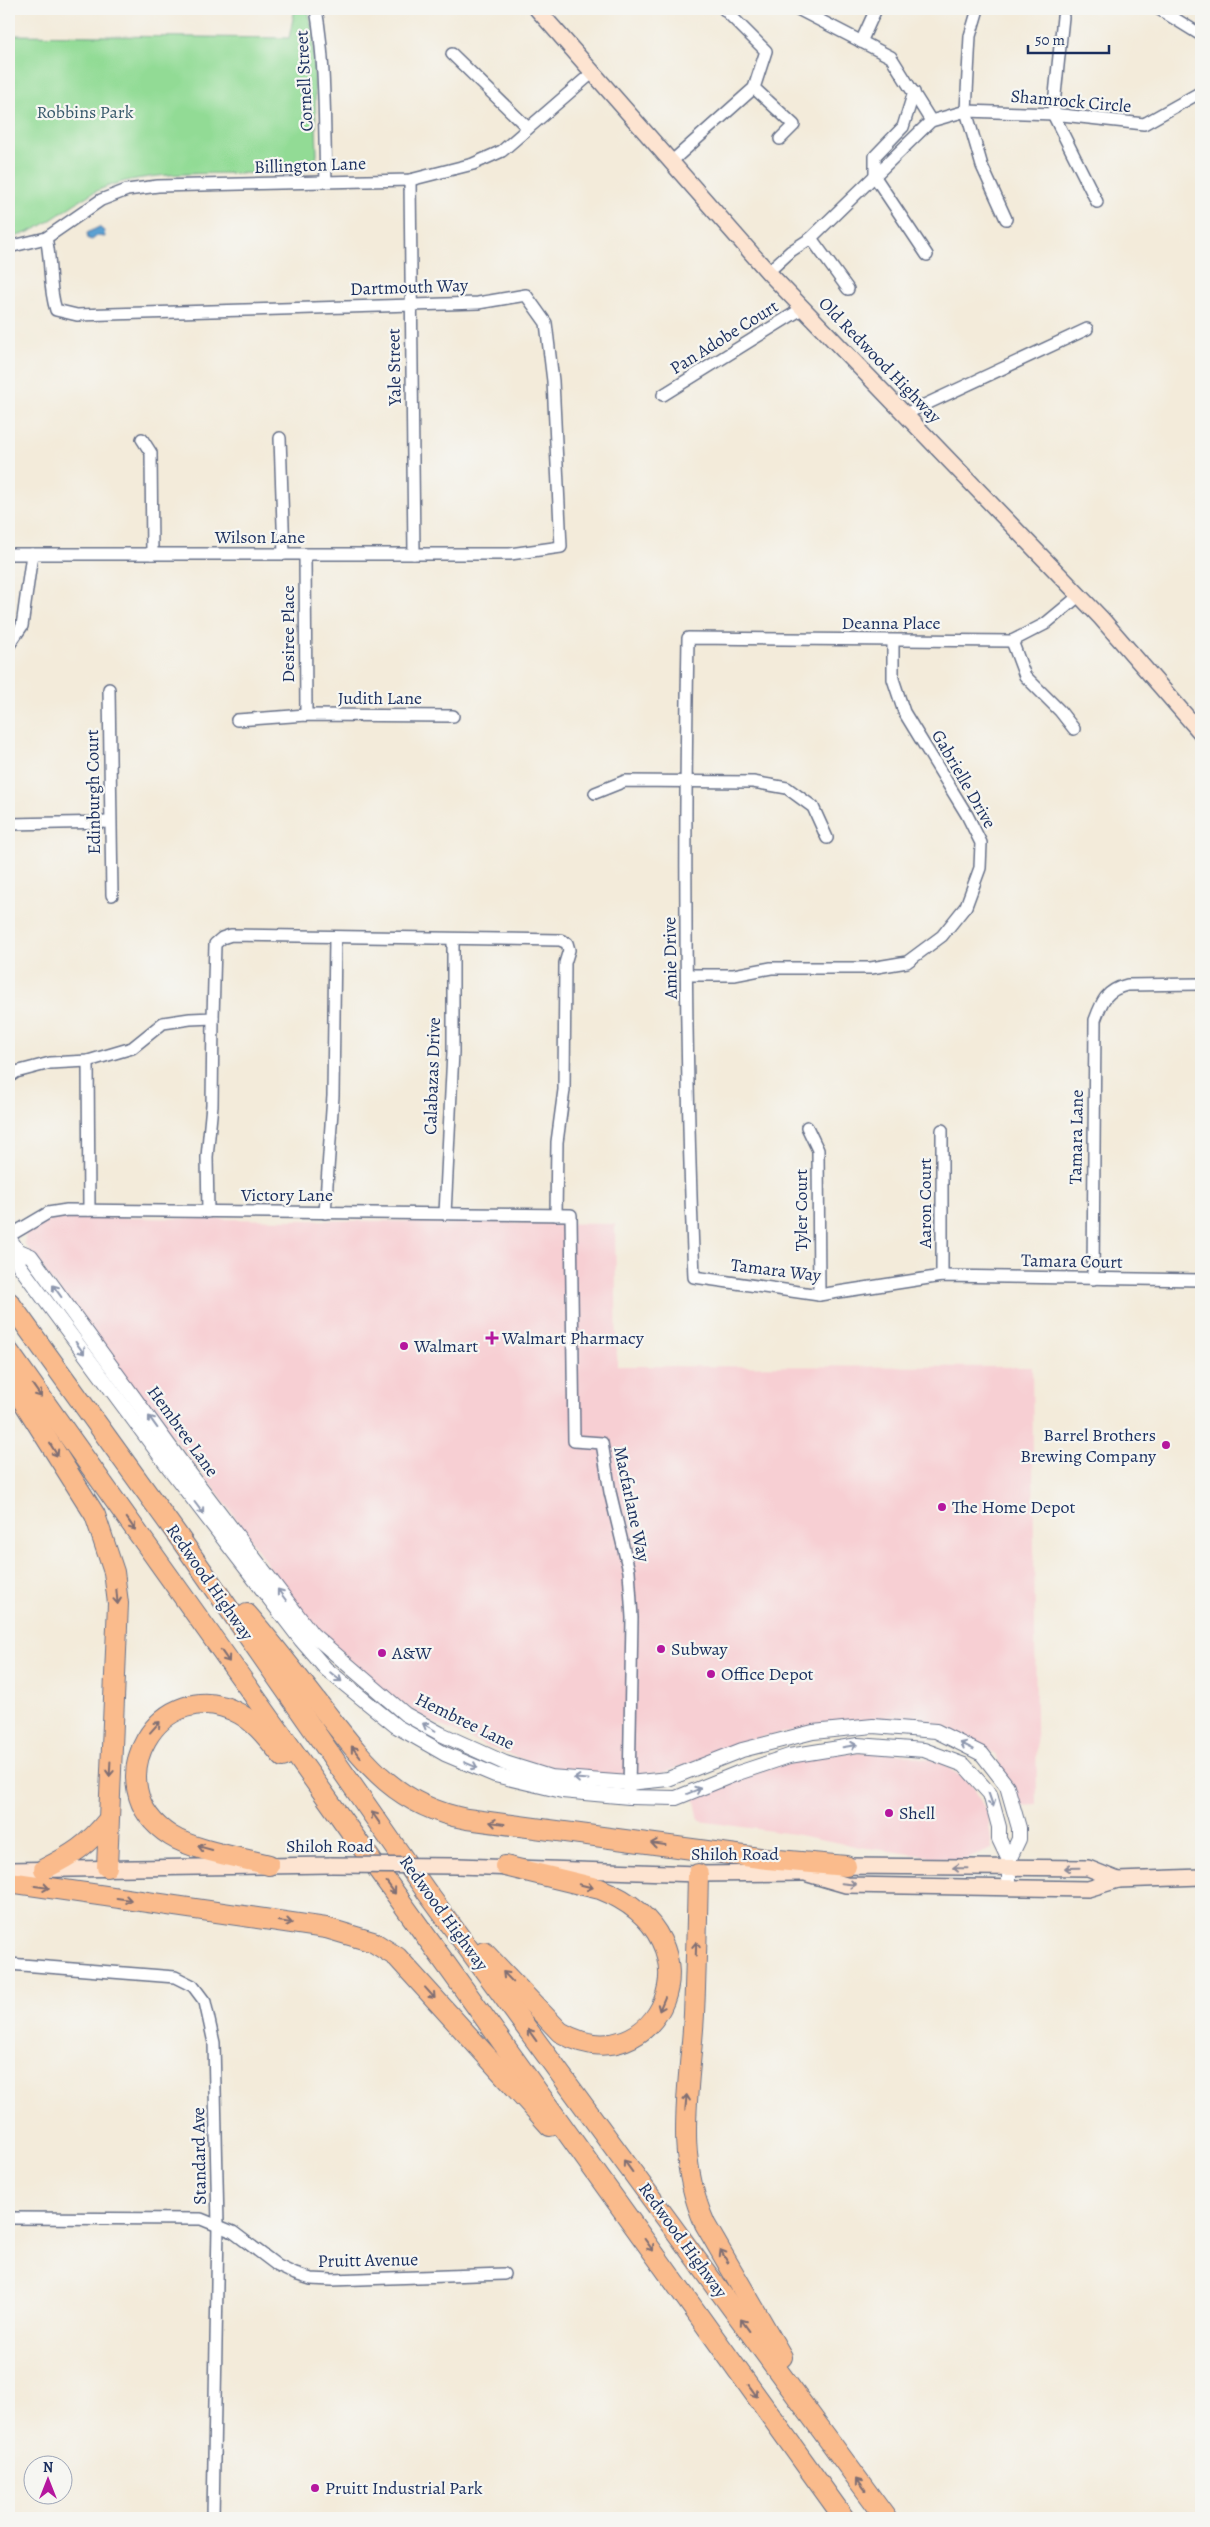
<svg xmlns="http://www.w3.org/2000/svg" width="1210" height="2527" viewBox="0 0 1210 2527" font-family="Alegreya,serif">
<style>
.built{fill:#f7cfd3}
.green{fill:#92db95;stroke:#56857a}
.water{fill:#5ca1d1;stroke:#3c6898}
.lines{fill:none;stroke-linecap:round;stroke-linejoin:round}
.minor-casing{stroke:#677189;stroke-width:14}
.tertiary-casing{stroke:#677189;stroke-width:16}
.secondary-casing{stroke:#677189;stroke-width:18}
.motorway-casing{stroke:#677189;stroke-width:22}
.minor{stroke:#fff;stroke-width:11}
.tertiary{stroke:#fff;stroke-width:14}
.secondary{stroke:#fde4d1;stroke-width:15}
.motorway{stroke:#fabb8c;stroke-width:20}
.secondary-bridge-casing{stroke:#677189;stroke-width:18;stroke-linecap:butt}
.secondary-bridge{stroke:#fde4d1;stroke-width:15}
.oneway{stroke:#8d97ae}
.oneway2{stroke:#7f6e73}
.oneway3{stroke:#8c8a98}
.poi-dot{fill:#b5179e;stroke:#f6f6f2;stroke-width:2}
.labels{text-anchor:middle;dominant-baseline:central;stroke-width:4.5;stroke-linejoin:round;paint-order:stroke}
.street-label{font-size:18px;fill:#1b2f5e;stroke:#f6f6f2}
.park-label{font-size:18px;fill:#395a6c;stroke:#f6f6f2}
.poi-label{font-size:18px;fill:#1b2f5e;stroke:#f6f6f2;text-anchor:start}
</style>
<rect width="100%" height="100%" fill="#f6f6f2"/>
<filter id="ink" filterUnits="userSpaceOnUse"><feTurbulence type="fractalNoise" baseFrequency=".02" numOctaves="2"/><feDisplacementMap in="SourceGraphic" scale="10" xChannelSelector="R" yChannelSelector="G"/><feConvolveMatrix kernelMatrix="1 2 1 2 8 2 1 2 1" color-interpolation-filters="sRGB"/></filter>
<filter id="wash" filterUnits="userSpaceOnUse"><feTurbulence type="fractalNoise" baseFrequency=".0096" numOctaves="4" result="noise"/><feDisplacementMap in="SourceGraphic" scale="20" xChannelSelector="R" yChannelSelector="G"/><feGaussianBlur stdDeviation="1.12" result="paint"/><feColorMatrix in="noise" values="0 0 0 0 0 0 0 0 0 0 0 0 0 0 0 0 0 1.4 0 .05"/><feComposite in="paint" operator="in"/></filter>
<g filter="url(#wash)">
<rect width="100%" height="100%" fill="#f3ebda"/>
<!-- built -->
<g class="built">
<path d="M56,1217l559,7 2,142 415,1 5,438 -18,1 -23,-51 -53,-29 -101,-5 -85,17 -93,35 -60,2 -51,-5 -65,-23 -62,-28 -41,-27 -77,-69 -87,-126 -125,-156 -72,-98 3,-14z"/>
<path d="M893,1752l49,10 31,24 15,29 4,34 -30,12 -102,-14 -66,-13 -95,-13 -5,-25 72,-27 71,-16z"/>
</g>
<!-- green -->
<path class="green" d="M295,9h13l5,24 4,121c-1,15 -10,18 -24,19 -55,2 -137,-5 -187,14 -35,13 -59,44 -97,51v-203l280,3z"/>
<!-- water -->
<path class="water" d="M99,227l5,4 1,6 -8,-1 -5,4 -4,-1 -1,-6z"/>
</g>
<g filter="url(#ink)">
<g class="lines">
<defs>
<g id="minor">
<path d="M316,9c10,57 8,115 10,173"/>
<path d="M798,9l93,48 40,64"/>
<path d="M978,9l-8,27 -4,75 16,55 24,53"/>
<path d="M1159,9l42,26"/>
<path d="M1063,17l-10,97 44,88"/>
<path d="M861,42l15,-33"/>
<path d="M452,54l76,74"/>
<path d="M754,88l40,37 -14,14"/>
<path d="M914,92l-11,35 -28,29v21l52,78"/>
<path d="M671,162l83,-74 12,-37 -42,-42"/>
<path d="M410,180l4,374"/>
<path d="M811,238l37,51"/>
<path d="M9,247l37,-9 55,-38 26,-10 31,-4 252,-6 63,-16 29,-13 90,-78"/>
<path d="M768,272l23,-21 20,-13 120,-117 35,-10 87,3 91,10 57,-32"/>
<path d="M663,395l140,-87"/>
<path d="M905,414l182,-85"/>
<path d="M280,438l4,116"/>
<path d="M142,439l9,14 1,101"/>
<path d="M9,554h501l51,-7 -8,-166 -7,-58 -20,-28 -48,8 -401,12 -21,-5c-8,-24 -4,-48 -10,-72"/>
<path d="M305,554l1,161"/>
<path d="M1080,595l-35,29 -33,17 -324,-3c-4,213 -3,426 6,639l125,18 123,-19 259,4"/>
<path d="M1012,641l13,35 35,35 14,18"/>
<path d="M9,645l13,-19 10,-72"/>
<path d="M109,689l3,206"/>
<path d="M237,720l69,-5 147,1"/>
<path d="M595,793l30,-12 128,1 34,6 26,19 14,31"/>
<path d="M9,824l101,-2"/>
<path d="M688,975h46l37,-7h100l36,-6 35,-26 24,-30 14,-38 1,-25 -14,-28 -63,-103 -11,-33v-38"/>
<path d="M88,1061l1,149"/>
<path d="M9,1077l7,-5 34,-9 38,-2 44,-13 31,-25 27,-4 23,-1 2,-74 7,-6 9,-3 329,5 7,3 2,7 -4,13 -1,127 -7,52 -1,73"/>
<path d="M807,1127l11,23 1,145"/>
<path d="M208,1212l-1,-55 5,-52 1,-87"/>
<path d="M325,1213l8,-117 2,-159"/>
<path d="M445,1214l8,-162v-113"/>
<path d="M9,1236l39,-23 19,-3 504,5 3,226 28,2 8,49 19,79 3,47 -3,173"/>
<path d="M942,1276v-146"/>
<path d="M1093,1279l2,-259c7,-19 11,-30 32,-35l74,-1"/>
<path d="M9,1964l166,13 18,9 12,16 9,41 4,182 -5,293"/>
<path d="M9,2218l192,1 32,13 45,34 17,8 16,5 21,1 172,-6"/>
</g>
<g id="tertiary">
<path d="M9,1238l8,12 2,15 151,204 131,171 25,29 70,57 49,28 50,21 67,16 67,6 47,1 62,-25 51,-17 69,-11 66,5 40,15 26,29 9,33v12l10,21v27"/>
<path d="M17,1250l14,6 150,206 131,172 93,80 36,20 64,29 45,14 79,6 39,-4 74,-29 71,-18 60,-6 63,5 46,23 25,32 12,42v11l-10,21"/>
</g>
<g id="secondary">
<path d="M537,9l231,263 333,346 100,115"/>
<path d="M458,1866l240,8 104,-1 44,-7 242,2 30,12"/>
<path d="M9,1870l322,-5"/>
<path d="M808,1874l38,11 242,4 30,-9 83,-3"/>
</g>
<g id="motorway">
<path d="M9,1302l167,231 250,358 460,627"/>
<path d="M9,1352l342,480 493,686"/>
<path d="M9,1379l86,136 19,57 4,31 -11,264"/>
<path d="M247,1614c26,30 51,63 76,95 42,54 73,97 144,110l300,40 79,7"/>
<path d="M269,1865c-27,-7 -76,-15 -98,-29 -79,-49 -10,-167 69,-122 18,10 30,28 43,43"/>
<path d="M44,1869c28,-14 44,-24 64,-49"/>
<path d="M698,1874c-1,47 -2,94 -4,140 -4,76 -21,137 11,210l77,133"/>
<path d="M9,1882l317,46 47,14 24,15 153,169"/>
<path d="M484,1952l76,80c96,56 168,-92 40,-143l-95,-23"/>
</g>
</defs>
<!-- minor casing -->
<use href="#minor" class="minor-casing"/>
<!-- tertiary casing -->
<use href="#tertiary" class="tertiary-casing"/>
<!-- secondary casing -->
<use href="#secondary" class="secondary-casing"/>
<!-- motorway casing -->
<use href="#motorway" class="motorway-casing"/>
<!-- minor -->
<use href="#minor" class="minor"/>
<!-- tertiary -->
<use href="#tertiary" class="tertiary"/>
<!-- secondary -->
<use href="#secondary" class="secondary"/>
<!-- motorway -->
<use href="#motorway" class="motorway"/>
<defs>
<path id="secondary-bridge" d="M331,1865l127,1"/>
</defs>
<!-- secondary-bridge casing -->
<use href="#secondary-bridge" class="secondary-bridge-casing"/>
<!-- secondary-bridge -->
<use href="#secondary-bridge" class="secondary-bridge"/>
</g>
<!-- one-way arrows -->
<defs><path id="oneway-shaft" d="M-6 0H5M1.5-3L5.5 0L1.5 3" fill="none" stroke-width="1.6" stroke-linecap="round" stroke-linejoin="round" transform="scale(1.25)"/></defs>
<g class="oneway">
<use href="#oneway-shaft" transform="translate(57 1291) rotate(-126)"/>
<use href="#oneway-shaft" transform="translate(80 1348) rotate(54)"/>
<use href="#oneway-shaft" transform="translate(153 1422) rotate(-126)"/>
<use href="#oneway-shaft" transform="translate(199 1508) rotate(53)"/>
<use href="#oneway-shaft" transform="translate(282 1595) rotate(-127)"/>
<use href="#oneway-shaft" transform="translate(336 1677) rotate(39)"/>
<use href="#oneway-shaft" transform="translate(429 1727) rotate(-150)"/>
<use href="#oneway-shaft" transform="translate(850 1746) rotate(-9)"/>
<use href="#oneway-shaft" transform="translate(967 1746) rotate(-154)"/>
<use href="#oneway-shaft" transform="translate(471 1765) rotate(23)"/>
<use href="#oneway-shaft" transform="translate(581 1779) rotate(-176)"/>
<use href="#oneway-shaft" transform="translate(694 1791) rotate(-22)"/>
<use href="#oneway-shaft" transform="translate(991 1800) rotate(71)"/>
</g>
<g class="oneway2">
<use href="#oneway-shaft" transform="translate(37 1391) rotate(55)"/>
<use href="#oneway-shaft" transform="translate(54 1450) rotate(58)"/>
<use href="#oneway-shaft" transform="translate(131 1524) rotate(55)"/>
<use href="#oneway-shaft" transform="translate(117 1597) rotate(85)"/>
<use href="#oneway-shaft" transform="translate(225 1656) rotate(55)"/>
<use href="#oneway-shaft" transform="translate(155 1727) rotate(-48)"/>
<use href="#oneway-shaft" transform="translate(356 1752) rotate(-128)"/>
<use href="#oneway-shaft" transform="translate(110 1769) rotate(93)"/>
<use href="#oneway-shaft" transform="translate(376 1818) rotate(-125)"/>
<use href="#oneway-shaft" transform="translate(497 1823) rotate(-172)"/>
<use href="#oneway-shaft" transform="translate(658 1844) rotate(-172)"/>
<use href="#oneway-shaft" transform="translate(205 1848) rotate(-165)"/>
<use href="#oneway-shaft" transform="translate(586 1886) rotate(14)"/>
<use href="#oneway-shaft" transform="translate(42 1887) rotate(8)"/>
<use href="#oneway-shaft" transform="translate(391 1888) rotate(54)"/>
<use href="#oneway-shaft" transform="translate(124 1899) rotate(8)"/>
<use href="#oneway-shaft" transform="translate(285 1922) rotate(8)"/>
<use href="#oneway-shaft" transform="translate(696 1949) rotate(-88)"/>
<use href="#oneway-shaft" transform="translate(508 1977) rotate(-134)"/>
<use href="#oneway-shaft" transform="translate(430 1993) rotate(48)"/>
<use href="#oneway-shaft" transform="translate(662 2004) rotate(113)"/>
<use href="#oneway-shaft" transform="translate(532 2035) rotate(-126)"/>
<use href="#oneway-shaft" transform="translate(686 2102) rotate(-85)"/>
<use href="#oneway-shaft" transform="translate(628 2166) rotate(-126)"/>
<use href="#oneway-shaft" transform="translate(649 2245) rotate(54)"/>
<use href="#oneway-shaft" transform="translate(724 2256) rotate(-120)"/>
<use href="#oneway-shaft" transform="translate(745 2325) rotate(-126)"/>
<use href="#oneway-shaft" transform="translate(753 2391) rotate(54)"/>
<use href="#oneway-shaft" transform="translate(861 2484) rotate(-126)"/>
</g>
<g class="oneway3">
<use href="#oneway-shaft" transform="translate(960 1868) rotate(-179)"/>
<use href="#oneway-shaft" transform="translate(1072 1868) rotate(179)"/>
<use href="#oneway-shaft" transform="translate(849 1884) rotate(6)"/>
</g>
</g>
<!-- markers -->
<g class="poi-dot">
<path d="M489.5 1330.5h5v5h5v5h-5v5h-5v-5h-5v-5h5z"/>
<circle cx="404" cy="1346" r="5"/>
<circle cx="1166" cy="1445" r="5"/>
<circle cx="942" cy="1507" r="5"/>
<circle cx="661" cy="1649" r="5"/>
<circle cx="382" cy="1653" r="5"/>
<circle cx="711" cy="1674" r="5"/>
<circle cx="889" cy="1813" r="5"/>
<circle cx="315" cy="2488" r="5"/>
</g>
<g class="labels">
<!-- street labels -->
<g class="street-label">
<text transform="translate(304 81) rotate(-93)">Cornell Street</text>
<text transform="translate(1071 101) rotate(5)">Shamrock Circle</text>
<text transform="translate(310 165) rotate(-2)">Billington Lane</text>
<text transform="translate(409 287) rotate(-2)">Dartmouth Way</text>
<text transform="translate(724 337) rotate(-32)">Pan Adobe Court</text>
<text transform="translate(880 360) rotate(46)">Old Redwood Highway</text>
<text transform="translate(394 367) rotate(-91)">Yale Street</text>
<text x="260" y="537">Wilson Lane</text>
<text x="891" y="623">Deanna Place</text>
<text transform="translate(288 634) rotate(-90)">Desiree Place</text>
<text x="380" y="698">Judith Lane</text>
<text transform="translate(964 779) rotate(60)">Gabrielle Drive</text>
<text transform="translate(93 792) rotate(-91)">Edinburgh Court</text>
<text transform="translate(670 958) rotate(-91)">Amie Drive</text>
<text transform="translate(432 1076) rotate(-88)">Calabazas Drive</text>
<text transform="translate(1076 1137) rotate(-89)">Tamara Lane</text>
<text x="287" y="1195">Victory Lane</text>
<text transform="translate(925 1203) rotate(-90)">Aaron Court</text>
<text transform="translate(801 1210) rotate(-90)">Tyler Court</text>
<text transform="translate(1072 1261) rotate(1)">Tamara Court</text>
<text transform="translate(776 1270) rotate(7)">Tamara Way</text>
<text transform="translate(183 1431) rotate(54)">Hembree Lane</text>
<text transform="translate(632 1504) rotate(78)">Macfarlane Way</text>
<text transform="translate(210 1582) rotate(55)">Redwood Highway</text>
<text transform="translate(465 1721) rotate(26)">Hembree Lane</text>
<text x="330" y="1846">Shiloh Road</text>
<text x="735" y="1854">Shiloh Road</text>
<text transform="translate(444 1913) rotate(54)">Redwood Highway</text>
<text transform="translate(199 2156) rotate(-91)">Standard Ave</text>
<text transform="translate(683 2240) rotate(54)">Redwood Highway</text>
<text transform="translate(368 2260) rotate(-1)">Pruitt Avenue</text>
</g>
<!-- park labels -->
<g class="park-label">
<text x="85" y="112">Robbins Park</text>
</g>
<!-- poi labels -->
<g class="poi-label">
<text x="502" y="1338">Walmart Pharmacy</text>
<text x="414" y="1346">Walmart</text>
<text x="1156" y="1435" text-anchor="end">Barrel Brothers<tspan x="1156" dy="21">Brewing Company</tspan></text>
<text x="952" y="1507">The Home Depot</text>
<text x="671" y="1649">Subway</text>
<text x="392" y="1653">A&amp;W</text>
<text x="721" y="1674">Office Depot</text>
<text x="899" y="1813">Shell</text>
<text x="325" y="2488">Pruitt Industrial Park</text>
</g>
</g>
<!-- margin -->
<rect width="1210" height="2527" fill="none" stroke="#f6f6f2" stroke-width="30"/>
<!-- north arrow -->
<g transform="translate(48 2480)"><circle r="24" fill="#f6f6f2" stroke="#9ea6b7"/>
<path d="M0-4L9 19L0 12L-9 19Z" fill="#b5179e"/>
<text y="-8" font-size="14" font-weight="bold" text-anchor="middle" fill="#1b2f5e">N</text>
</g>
<!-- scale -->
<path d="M1028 45v8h81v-8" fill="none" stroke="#1b2f5e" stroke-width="2.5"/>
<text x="1035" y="45" font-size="15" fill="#1b2f5e" stroke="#f6f6f2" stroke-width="4" paint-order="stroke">50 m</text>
</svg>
